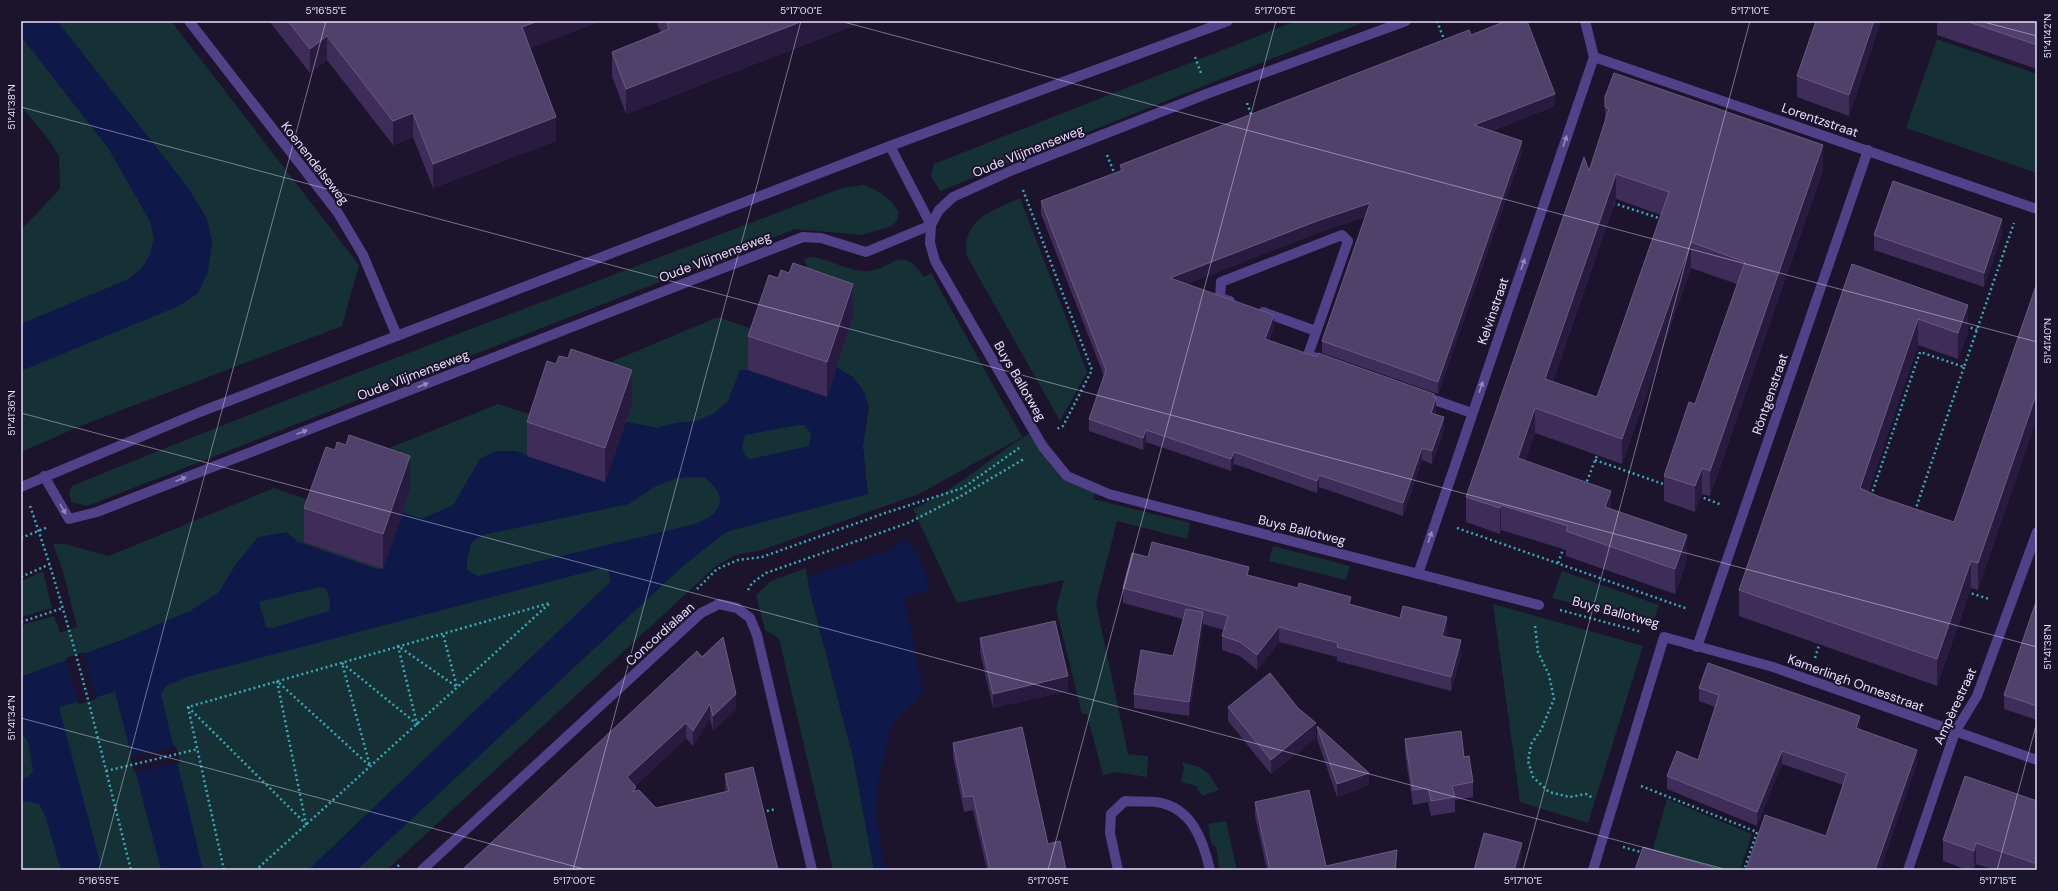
<svg xmlns="http://www.w3.org/2000/svg" width="2058" height="891" viewBox="0 0 2058 891" font-family="'DM Sans',sans-serif">
<style>
.green{fill:#163136;fill-rule:evenodd}
.water{fill:#0e194a;fill-rule:evenodd}
.pier{fill:#1c132c}
.lines{fill:none;stroke-linecap:round;stroke-linejoin:round}
.path{stroke:#38aab9;stroke-width:2.5;stroke-dasharray:2 3;stroke-linecap:butt}
.service{stroke:#504188;stroke-width:10}
.minor{stroke:#504188;stroke-width:10}
.tertiary{stroke:#504188;stroke-width:10}
.wall{fill:#3e2d58;fill-rule:evenodd}
.shaded-wall{fill:#291b3f}
.building{fill:#50416a;stroke:#685a81;fill-rule:evenodd}
.oneway{fill:#9489bd}
.ticks{fill:none;stroke:#e8e0fd;stroke-width:1;stroke-opacity:0.45}
.labels{text-anchor:middle;dominant-baseline:central;stroke-width:4;stroke-linejoin:round;paint-order:stroke}
.street-label{font-size:13px;fill:#e8e0fd;stroke:#1c132c}
.neatline{fill:none;stroke:#e8e0fd;stroke-width:1.5}
.ticks-label{font-size:10px;text-anchor:middle;fill:#e8e0fd}
</style>
<rect width="100%" height="100%" fill="#1c132c"/>
<!-- green -->
<g class="green">
<path d="M57,21h114l188,244 -17,61 -259,99 -62,27v-81l16,-7 175,-121 -5,-24 -18,-30z"/>
<path d="M1296,21h71l-427,170 -9,-15 3,-12z"/>
<path d="M21,36l88,113 41,72 4,17 -4,17 -8,13 -15,12 -106,44v-94l39,-41 -1,-33 -10,-16 -28,-34z"/>
<path d="M1937,39l100,35v99l-131,-45z"/>
<path d="M863,185c16,5 28,13 36,28l-2,8 -5,5 -30,9 -67,-6 -708,277 -16,-4 -2,-9 3,-7c254,-104 513,-200 770,-298z"/>
<path d="M1020,198l67,174 -27,49 -93,-165c-6,-37 25,-45 53,-58z"/>
<path d="M811,257c18,2 34,12 51,14 30,3 36,-31 62,6l7,-4 91,164 -103,57 -157,56 -27,5 -19,11 -329,304h-366v-161l114,-58 52,-39 -65,28 -101,37v-49l4,-4 29,-8 6,17 17,-6 -14,-56 -10,-27h12l44,12 165,-68 60,21 16,-45 148,-60 41,13 -12,39 -11,-5 -46,27 -11,17 147,11 92,-66 15,-26 -16,7 -21,2 -19,5 -31,-6 -51,-45 143,-60 43,15 -13,38h-8l-11,30 108,26 31,68 -5,-48 6,-40 -16,-29 -17,-10 17,-49 -41,-35 -8,-24zM399,512l23,7 14,-6 -61,89 -77,-60 81,28z"/>
<path d="M1037,429l36,47 24,12 -4,11 97,24 -3,16 -70,-18 -21,82 32,151 20,2 -1,21 -31,-5 -13,3 -16,-61h-5l-26,-105 8,-29 -107,23 -44,-94c45,-19 81,-56 124,-80z"/>
<path d="M1273,546l77,20 -4,14 -77,-19z"/>
<path d="M806,568l3,21 44,168 21,113h-41l-54,-232 -14,-8 -9,-35 15,-14z"/>
<path d="M43,571l9,37 -31,9v-36z"/>
<path d="M1562,571l97,34 -7,20 -100,-27z"/>
<path d="M1493,604l150,42 -55,177 -68,-21z"/>
<path d="M1182,763c22,3 26,8 37,27l-17,6 -6,-10 -15,-4 3,-14z"/>
<path d="M1667,799l85,35 -12,36h-28l-60,-18z"/>
<path d="M1226,821l11,49h-17l-4,-23 -5,-4 -3,-19z"/>
</g>
<!-- water -->
<g class="water">
<path d="M21,21h36l132,168 18,31 5,23 -4,29 -10,21 -19,13 -158,65v-47l106,-44 15,-12 8,-13 4,-17 -4,-17 -41,-72 -88,-113z"/>
<path d="M836,367c44,27 29,36 27,78 -1,16 4,33 5,49l-142,38 -44,35 -325,303h-49l302,-288 -2,-13 -6,-1 -415,109 -21,9 -5,8 42,176h-42l-46,-178 -56,15 43,163h-41l-16,-55 -6,-11 -12,-3 -6,2v-24l7,-2 5,-6 -5,-30 -7,-7v-57l101,-37 68,-29 29,-19 17,-28 22,-27 29,-5 11,10 80,28 21,-59 23,8 31,-14 27,-46 15,-8h21l89,31 21,-60 31,6 19,-5 21,-2 16,-7 15,-13 12,-31h8l78,26zM799,425h6l6,9 -2,12 -58,13 -5,-2 -4,-9 3,-13zM703,477c14,9 25,24 9,38 -4,4 -12,6 -17,9l-217,52 -11,-6v-9l4,-18 12,-8 146,-31 25,-17 23,-9zM320,587l6,2c3,8 5,14 3,22l-57,17 -6,-1 -7,-25z"/>
<path d="M907,538l4,8 6,4 13,40 -26,7 19,92 -2,6 -29,29 -13,53 -3,31 8,62h-10l-21,-113 -45,-175v-4l4,-3 78,-25z"/>
</g>
<!-- pier -->
<g class="pier">
<path d="M84,652l12,47 -17,5 -13,-46z"/>
<path d="M176,746l4,17 -46,9 -4,-15z"/>
</g>
<g class="lines">
<!-- path -->
<g class="path">
<path d="M1437,21l8,21"/>
<path d="M1195,57l6,16"/>
<path d="M1247,103l5,14"/>
<path d="M1107,155l8,20"/>
<path d="M1023,190l69,180 -29,56 -6,3"/>
<path d="M1613,203l49,16"/>
<path d="M1966,326l11,4"/>
<path d="M1595,460l71,25"/>
<path d="M1585,486l13,-33"/>
<path d="M1699,496l23,9"/>
<path d="M1871,496l49,-144 44,15 50,-144"/>
<path d="M30,506c42,119 70,242 101,364"/>
<path d="M1915,511l49,-144"/>
<path d="M1457,528l231,81"/>
<path d="M21,538l27,-11"/>
<path d="M1558,563l6,-16"/>
<path d="M21,577l29,-13"/>
<path d="M697,589l20,-20 21,-9 24,-3 123,-44 78,-25 56,-40"/>
<path d="M748,590l4,-7 14,-10 142,-50 53,-27 63,-37"/>
<path d="M1967,592l22,7"/>
<path d="M1560,610l82,22"/>
<path d="M21,622l42,-14"/>
<path d="M1535,626l3,26 11,23 5,24 -13,31 -10,14 -3,17 5,16 16,15 21,5 16,-3 7,4"/>
<path d="M1815,658l5,-16"/>
<path d="M188,707l118,117 -29,-143 93,85 -28,-103 75,61 -19,-78 59,41 -14,-53"/>
<path d="M106,771l92,-22"/>
<path d="M1641,786l116,46 -13,38"/>
<path d="M762,812l14,-3"/>
<path d="M1623,847l21,6"/>
<path d="M224,870l-36,-163 362,-104 -294,267"/>
<path d="M394,870l7,-7"/>
</g>
<!-- service -->
<g class="service">
<path d="M1230,301l-10,-3 1,-16 121,-47 6,6 -40,114 11,4"/>
<path d="M1263,312l53,19"/>
<path d="M1423,396l49,17"/>
</g>
<!-- minor -->
<g class="minor">
<path d="M189,21l149,192 25,42 34,81"/>
<path d="M1585,21l9,36"/>
<path d="M1594,57l443,152"/>
<path d="M890,146l41,79 -1,18 5,18 108,186 24,29 42,18 430,111"/>
<path d="M44,476l25,43 28,-7 706,-275 18,1 45,14 65,-27 8,-15 14,-13 62,-28 194,-76 197,-72"/>
<path d="M1418,574l176,-517"/>
<path d="M1697,647l171,-497"/>
<path d="M422,870l279,-257 18,-9 18,4 13,10 7,17 55,235"/>
<path d="M1118,870l-8,-37 1,-19 14,-13c10,1 21,0 31,1 36,5 47,38 54,68"/>
<path d="M1593,870l71,-233 109,30 264,93"/>
<path d="M1908,870l47,-138 22,-36 60,-164"/>
</g>
<!-- tertiary -->
<path class="tertiary" d="M21,487l179,-75 168,-65 522,-201 338,-125"/>
</g>
<!-- wall -->
<g class="wall">
<path d="M269,21h332l-71,27 26,93 -123,47 -20,-51 -20,8 -66,-85 -17,13z"/>
<path d="M656,21h210l-240,93 -14,-38v-24l49,-19z"/>
<path d="M1881,21l-32,95 -52,-19v-21z"/>
<path d="M1937,21h100v48l-100,-34z"/>
<path d="M1471,35l84,71 -64,25 31,22 -84,241 -116,-41v-12l43,-124 -48,16 -130,51 87,43 -5,14 165,57 2,13 -1,3 9,16 -12,34 -10,-4 -19,56 -84,-29 -2,6 -83,-29 -3,7 -85,-29 -3,8 -54,-19v-12l15,-43 -63,-162v-13l79,-30v-6z"/>
<path d="M1605,97l218,73 -113,326 -8,-2 -7,18 -31,-11v-25l31,-72 42,-120 -46,-16 -69,196 -87,-31 -10,28 86,48 76,51 -12,34 -109,-38v-6l-65,-20 -1,4 -34,-12v-25l123,-326 16,-50zM1616,199l45,16 -64,182 -44,-16z"/>
<path d="M2002,234l-18,53 -110,-37v-15z"/>
<path d="M1852,264l116,68 -10,27 -40,-14 -50,147 12,5 74,25 83,-239 -59,307 -7,-2 -34,98 -198,-70v-26z"/>
<path d="M853,318l-26,79 -79,-27v-34z"/>
<path d="M632,404l-27,78 -78,-26v-34z"/>
<path d="M410,490l-27,79 -79,-27v-34z"/>
<path d="M1148,557l101,18 198,57 -1,5 15,18 -10,36 -114,-30v-4l-58,-15 -22,28 -17,-14 -18,-6v-14l2,-6 -21,-6 -14,92 -55,-8v-14l39,-38 10,-37 -60,-16v-15z"/>
<path d="M2037,599v121l-33,-11v-14z"/>
<path d="M980,638l88,53 -75,17 -13,-56z"/>
<path d="M702,657l34,52 -23,22 -3,-12 -17,27 -7,-8 -51,48 1,5 20,17 70,-17 -1,-2v-15l53,96h-316z"/>
<path d="M1699,688l161,41 57,34 -37,107h-134l80,-34 17,-51 -61,-21 -25,62 -90,-37v-13l31,-16 17,-53 -16,-6z"/>
<path d="M1228,707l88,31 -45,36 -43,-53z"/>
<path d="M1317,726l52,59 -32,12 -20,-58z"/>
<path d="M1405,739l59,18 9,25v15l-18,3v12l-24,4 -3,-14 -15,3 -8,-51z"/>
<path d="M953,743l95,101 18,26h-79l-14,-60 -9,2 -11,-55z"/>
<path d="M2037,801v69h-42l-19,-6 -2,6h-6l-25,-9v-21z"/>
<path d="M1255,802l71,64 71,-2 -1,6h-129l-12,-54z"/>
</g>
<!-- shaded-wall -->
<g class="shaded-wall">
<path d="M538,21h63l-79,31v-25z"/>
<path d="M803,21h63l-240,93v-25z"/>
<path d="M1874,21h7l-32,95v-21z"/>
<path d="M327,36v24l-17,13v-24z"/>
<path d="M1555,94v12l-81,31v-12z"/>
<path d="M413,113v24l-20,8v-24z"/>
<path d="M556,117v24l-123,47v-24z"/>
<path d="M1522,141v12l-84,241v-12z"/>
<path d="M1823,145v25l-113,326v-25z"/>
<path d="M1616,174v25l-71,205v-25z"/>
<path d="M1370,203v12l-53,18 -147,58v-13l147,-57z"/>
<path d="M2002,219v15l-18,53v-14z"/>
<path d="M1691,242v26l-69,196v-25z"/>
<path d="M853,284v34l-26,79v-35z"/>
<path d="M1968,305v27l-10,27v-26z"/>
<path d="M1274,315v12l-9,25v-13z"/>
<path d="M1918,319v26l-58,170v-27z"/>
<path d="M632,370v34l-27,78v-34z"/>
<path d="M2037,392v27l-59,171v-27z"/>
<path d="M1434,394v11l2,-7v13l-5,14v-12l2,-16z"/>
<path d="M1535,408v25l-17,50v-25z"/>
<path d="M1444,417v13l-12,34v-13z"/>
<path d="M1146,430v12l-3,8v-12z"/>
<path d="M1422,448v12l-19,56v-13z"/>
<path d="M1234,452v12l-3,7v-12z"/>
<path d="M410,456v34l-27,79v-35z"/>
<path d="M1702,468v26l-7,18v-26z"/>
<path d="M1319,475v12l-2,6v-12z"/>
<path d="M1611,491v25l-6,-9z"/>
<path d="M1501,505v25l-1,4v-26z"/>
<path d="M1687,535v25l-12,34v-25z"/>
<path d="M1971,561v27l-34,98v-27z"/>
<path d="M1249,567v15l-2,-7z"/>
<path d="M1203,612v15l-14,89v-14z"/>
<path d="M1447,617v15l-5,18v-14z"/>
<path d="M1279,627v15l-22,28v-15z"/>
<path d="M1461,640v15l-10,36v-14z"/>
<path d="M1068,676v15l-75,17v-14z"/>
<path d="M736,694v15l-23,22v-15z"/>
<path d="M710,704v15l-17,27v-15z"/>
<path d="M1860,716v14l-4,-2z"/>
<path d="M686,723v15l-59,55v-16z"/>
<path d="M1316,723v15l-45,36v-14z"/>
<path d="M1917,750v13l-37,107h-5z"/>
<path d="M1782,751v13l-25,62v-14z"/>
<path d="M1369,773v12l-32,12v-13z"/>
<path d="M1522,843v15l-4,12h-4z"/>
<path d="M1976,843v21l-2,6v-19z"/>
<path d="M1397,850v14l-1,6h-1z"/>
</g>
<!-- building -->
<g class="building">
<path d="M288,21h250l-16,6 34,90 -123,47 -20,-51 -20,8 -66,-85 -17,13z"/>
<path d="M666,21h137l-177,68 -14,-37 57,-23z"/>
<path d="M1506,21h21l28,73 -81,31 48,16 -84,241 -116,-41 48,-138 -53,18 -147,57 104,37 -9,24 52,18 1,-4 116,41 -1,3 3,1 -5,15 13,4 -12,34 -10,-3 -19,55 -84,-28 -2,6 -83,-29 -3,7 -85,-29 -3,8 -54,-19 17,-49 -65,-169 82,-31 -3,-5 349,-135 2,5z"/>
<path d="M1816,21h58l-25,74 -52,-19z"/>
<path d="M1966,21h71v24z"/>
<path d="M1614,73l209,72 -113,326 -8,-3 -7,18 -31,-10 25,-74 6,2 50,-142 -54,-20 -69,197 -87,-31 -17,50 93,33 -6,16 82,28 -12,34 -109,-38 2,-5 -67,-21 -1,3 -34,-11 118,-340 5,14 20,-62 -4,-2v-10zM1616,174l53,18 -72,205 -52,-18z"/>
<path d="M1893,181l109,38 -18,54 -110,-38z"/>
<path d="M793,263l60,21 -26,78 -79,-26 21,-61 9,3 3,-8 8,3z"/>
<path d="M1852,264l116,41 -10,28 -40,-14 -58,169 20,9 74,25 83,-239v109l-59,171 -7,-2 -34,98 -198,-69z"/>
<path d="M571,349l61,21 -27,78 -78,-26 20,-61 9,3 3,-8 9,2z"/>
<path d="M349,435l61,21 -27,78 -79,-26 22,-61 9,3 2,-8 9,3z"/>
<path d="M1152,542l97,25 -2,8 51,13 1,-5 52,14 -2,7 51,14 3,-12 44,11 -5,19 19,4 -10,37 -114,-30 1,-4 -59,-16 -22,28 -17,-13 -18,-6 6,-20 -105,-28 9,-35 16,4z"/>
<path d="M2037,599v107l-33,-11z"/>
<path d="M1186,609l17,3 -14,90 -55,-8 7,-44 32,6z"/>
<path d="M1055,621l13,55 -75,18 -13,-56z"/>
<path d="M723,637l13,57 -23,22 -3,-12 -17,27 -7,-8 -59,54 9,10 -4,5 7,-2 17,18 73,-17 -4,-17 28,-7 25,103h-316l235,-219 5,6z"/>
<path d="M1708,663l152,53 -4,12 61,22 -42,120h-129l19,-55 61,21 21,-63 -65,-22 -25,61 -90,-36 10,-25 21,9 21,-65 -20,-7z"/>
<path d="M1270,673l28,35 18,15 -45,37 -43,-53z"/>
<path d="M1317,726l52,47 -32,11z"/>
<path d="M1022,727l26,117 12,-3 6,29h-76l-17,-74 -9,1 -11,-54z"/>
<path d="M1461,731l3,26 5,-1 4,26 -21,4 3,11 -24,4 -3,-13 -15,2 -8,-51z"/>
<path d="M1965,776l72,25v63l-61,-21 -2,8 -31,-11z"/>
<path d="M1309,790l17,76 71,-16 -2,20h-125l-15,-68z"/>
<path d="M1484,833l38,10 -8,27h-40z"/>
<path d="M1643,847l79,23h-87z"/>
</g>
<!-- one-way arrows -->
<defs><path id="oneway-solid" d="M-6-.8H1V-3.2L6.5 0L1 3.2V.8H-6Z"/></defs>
<g class="oneway">
<use href="#oneway-solid" transform="translate(1565 141) rotate(-71)"/>
<use href="#oneway-solid" transform="translate(1523 264) rotate(-71)"/>
<use href="#oneway-solid" transform="translate(423 385) rotate(-21)"/>
<use href="#oneway-solid" transform="translate(1481 387) rotate(-71)"/>
<use href="#oneway-solid" transform="translate(302 432) rotate(-21)"/>
<use href="#oneway-solid" transform="translate(181 479) rotate(-21)"/>
<use href="#oneway-solid" transform="translate(63 509) rotate(60)"/>
<use href="#oneway-solid" transform="translate(1430 537) rotate(-71)"/>
</g>
<!-- ticks -->
<path class="ticks" d="M840,21l1197,321M1980,21l57,15M21,107l2016,540M21,413l1707,457M21,718l567,152M99,870l227,-849M573,870l228,-849M1048,870l228,-849M1523,870l227,-849M1997,870l40,-148"/>
<g class="labels">
<!-- street labels -->
<g class="street-label">
<text transform="translate(1820 120) rotate(19)">Lorentzstraat</text>
<text transform="translate(1028 151) rotate(-22)">Oude Vlijmenseweg</text>
<text transform="translate(315 163) rotate(52)">Koenendelseweg</text>
<text transform="translate(715 257) rotate(-21)">Oude Vlijmenseweg</text>
<text transform="translate(1493 311) rotate(-71)">Kelvinstraat</text>
<text transform="translate(413 375) rotate(-21)">Oude Vlijmenseweg</text>
<text transform="translate(1020 381) rotate(60)">Buys Ballotweg</text>
<text transform="translate(1770 394) rotate(-71)">Röntgenstraat</text>
<text transform="translate(1302 530) rotate(14)">Buys Ballotweg</text>
<text transform="translate(1616 612) rotate(15)">Buys Ballotweg</text>
<text transform="translate(660 634) rotate(-42)">Concordialaan</text>
<text transform="translate(1856 683) rotate(20)">Kamerlingh Onnesstraat</text>
<text transform="translate(1955 706) rotate(-65)">Ampèrestraat</text>
</g>
</g>
<!-- border -->
<rect width="2058" height="891" fill="none" stroke="#1c132c" stroke-width="44"/>
<rect x="22" y="22" width="2014" height="847" class="neatline"/>
<g class="ticks-label">
<text x="326" y="14">5°16'55"E</text>
<text x="801" y="14">5°17'00"E</text>
<text x="1275" y="14">5°17'05"E</text>
<text x="1750" y="14">5°17'10"E</text>
<text transform="translate(2047 36) rotate(-90)" y="4">51°41'42"N</text>
<text transform="translate(11 107) rotate(-90)" y="4">51°41'38"N</text>
<text transform="translate(2047 341) rotate(-90)" y="4">51°41'40"N</text>
<text transform="translate(11 413) rotate(-90)" y="4">51°41'36"N</text>
<text transform="translate(2047 647) rotate(-90)" y="4">51°41'38"N</text>
<text transform="translate(11 718) rotate(-90)" y="4">51°41'34"N</text>
<text x="99" y="884">5°16'55"E</text>
<text x="574" y="884">5°17'00"E</text>
<text x="1048" y="884">5°17'05"E</text>
<text x="1523" y="884">5°17'10"E</text>
<text x="1998" y="884">5°17'15"E</text>
</g>
</svg>
